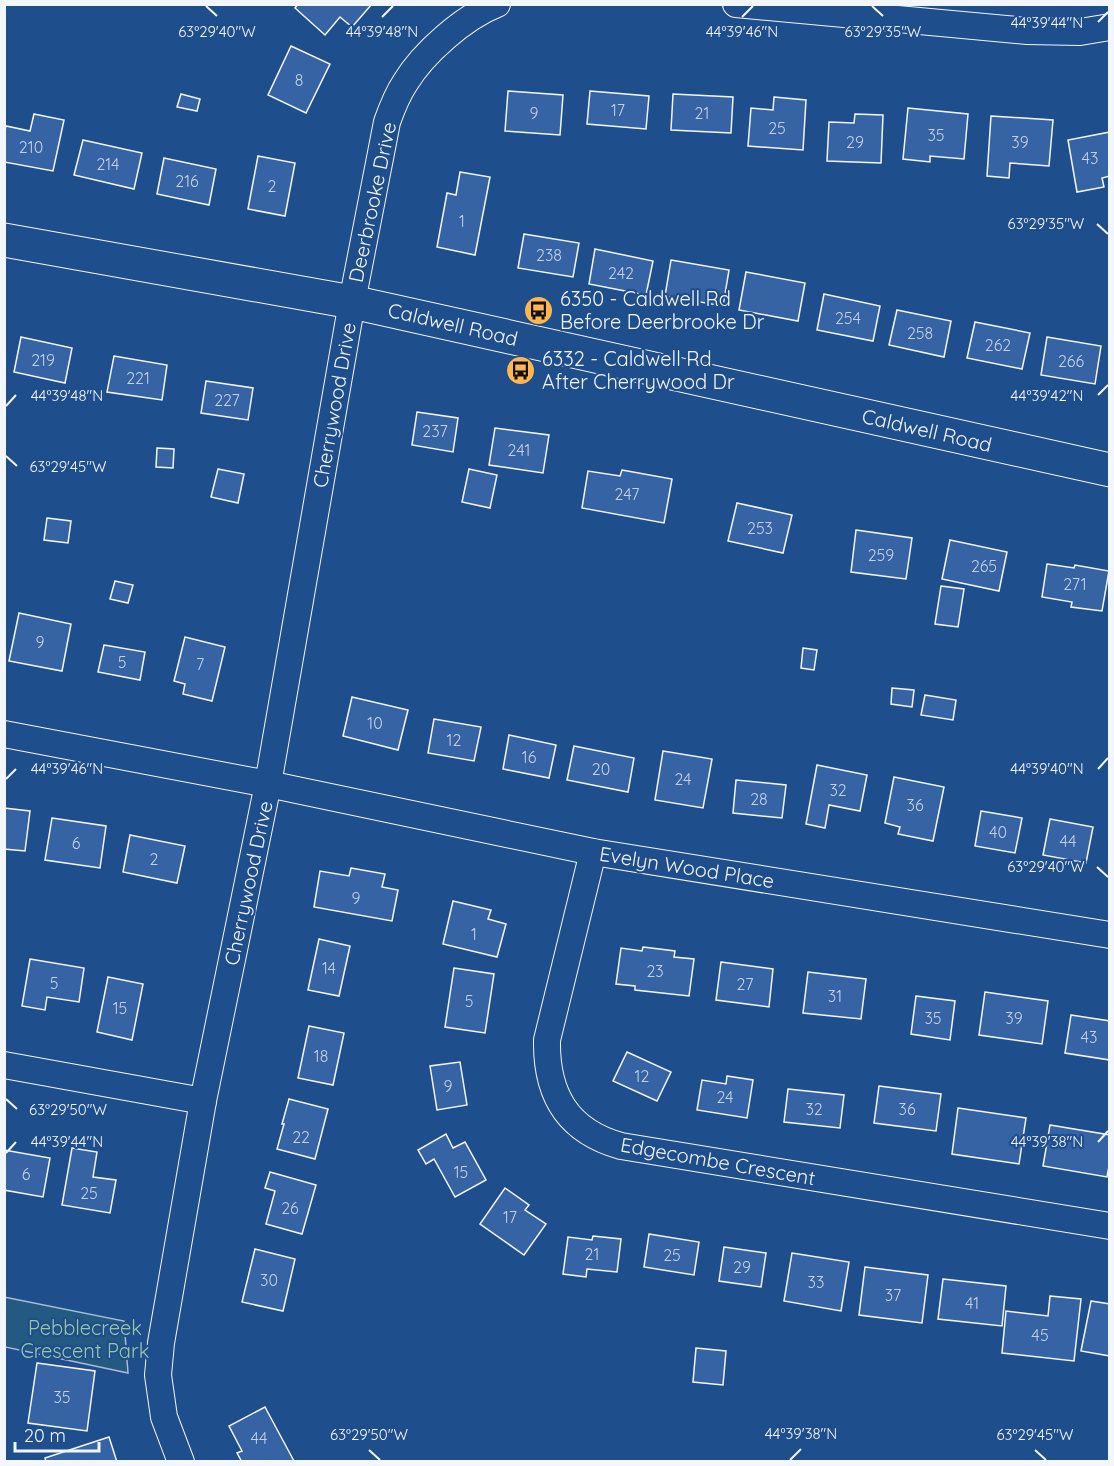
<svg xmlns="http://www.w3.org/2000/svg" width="1114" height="1466" viewBox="0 0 1114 1466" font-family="Quicksand,sans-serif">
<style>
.green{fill:#245a82;stroke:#a8bbd7;stroke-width:1.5}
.building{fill:#3563a3;stroke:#f2f6ff;stroke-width:1.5}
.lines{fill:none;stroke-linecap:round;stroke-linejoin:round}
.street-casing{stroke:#f2f6ff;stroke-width:28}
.secondary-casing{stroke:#f2f6ff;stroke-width:35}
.street{stroke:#1f4e8c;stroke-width:26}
.secondary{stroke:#1f4e8c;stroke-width:33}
.ticks{fill:none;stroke:#f2f6ff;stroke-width:2}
.labels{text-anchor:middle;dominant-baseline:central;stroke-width:4.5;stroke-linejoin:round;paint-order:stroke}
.number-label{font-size:16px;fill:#c3d1e8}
.street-label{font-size:20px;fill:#f2f6ff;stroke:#1f4e8c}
.poi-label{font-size:20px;fill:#f2f6ff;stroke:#1f4e8c;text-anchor:start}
.park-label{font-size:20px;fill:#97c8a6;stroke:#1f4e8c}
.ticks-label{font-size:15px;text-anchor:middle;fill:#f2f6ff;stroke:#1f4e8c;stroke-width:4.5;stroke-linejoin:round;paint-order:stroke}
</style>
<rect width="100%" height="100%" fill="#1f4e8c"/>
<!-- green -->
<path class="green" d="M4,1297l120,24 4,52 -123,-26z"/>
<!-- building -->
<g class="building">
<path d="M298,4h74l-20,23 -12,-10 -15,18 -30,-27z"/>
<path d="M291,46l39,18 -24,49 -38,-18z"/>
<path d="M508,91l55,4 -3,40 -55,-4z"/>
<path d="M590,91l59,5 -3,33 -59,-5z"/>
<path d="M181,94l19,5 -3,12 -20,-4z"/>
<path d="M673,94l60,3 -2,36 -60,-3z"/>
<path d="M774,97l32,3 -3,50 -55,-4 3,-38 22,2z"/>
<path d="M908,108l60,6 -4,45 -34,-3v6l-27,-3z"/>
<path d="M34,114l30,6 -11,51 -49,-9v-29l2,-7 24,5z"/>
<path d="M855,114l28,1 -2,48 -54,-2 2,-39 25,1z"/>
<path d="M991,116l62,4 -4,46 -39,-3 -1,15 -22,-2z"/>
<path d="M1110,132v44l-8,2 2,9 -27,5 -9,-52z"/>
<path d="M83,140l59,13 -8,36 -60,-14z"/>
<path d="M258,156l37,7 -10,53 -37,-7z"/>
<path d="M164,158l52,11 -7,36 -52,-11z"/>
<path d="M460,172l30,5 -15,78 -38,-8 10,-54 9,2z"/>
<path d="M524,234l55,9 -6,34 -55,-9z"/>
<path d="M595,249l58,12 -7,34 -57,-11z"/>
<path d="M671,260l58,10 -6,36 -58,-10z"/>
<path d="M746,272l59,11 -7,38 -59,-11z"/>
<path d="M824,294l56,12 -7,35 -56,-11z"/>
<path d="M897,310l54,11 -7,36 -55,-12z"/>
<path d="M975,322l55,11 -8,36 -55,-11z"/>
<path d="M21,337l51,11 -7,35 -51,-11z"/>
<path d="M1047,337l54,9 -6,38 -54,-9z"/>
<path d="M114,356l53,9 -5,35 -55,-8z"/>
<path d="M206,381l47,7 -5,32 -47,-7z"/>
<path d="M417,412l41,6 -5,34 -41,-7z"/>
<path d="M495,428l54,7 -6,38 -54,-8z"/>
<path d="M157,448l17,1 -1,19 -17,-1z"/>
<path d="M218,469l26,5 -6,29 -27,-6z"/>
<path d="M469,469l28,6 -7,33 -28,-6z"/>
<path d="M622,470l50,9 -8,44 -82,-15 6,-37 32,5z"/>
<path d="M737,503l55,12 -9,38 -55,-12z"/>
<path d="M47,518l24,3 -3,22 -24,-3z"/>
<path d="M856,530l56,8 -6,41 -55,-7z"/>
<path d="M950,540l57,12 -8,39 -57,-12z"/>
<path d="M1047,564l27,4 1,-3 34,6 -7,40 -31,-4 1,-5 -30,-5z"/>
<path d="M115,581l18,4 -5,18 -18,-4z"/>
<path d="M941,586l23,3 -6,38 -23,-3z"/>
<path d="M19,613l52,11 -9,47 -53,-10z"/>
<path d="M185,637l40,10 -13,54 -29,-7 2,-10 -11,-3z"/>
<path d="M104,645l41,7 -5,28 -42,-8z"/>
<path d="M803,648l14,2 -3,20 -13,-2z"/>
<path d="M892,688l22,2 -2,17 -21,-3z"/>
<path d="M925,695l31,5 -3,20 -32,-5z"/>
<path d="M352,697l56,13 -10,40 -55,-14z"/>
<path d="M434,719l47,8 -7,34 -46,-8z"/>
<path d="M509,735l47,10 -7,33 -46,-9z"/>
<path d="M574,746l60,12 -6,34 -61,-12z"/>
<path d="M663,751l49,8 -9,49 -48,-8z"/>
<path d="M817,765l50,10 -7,36 -31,-6 -4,23 -19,-4z"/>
<path d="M894,777l50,10 -11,54 -35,-7 2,-7 -15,-4z"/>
<path d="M736,780l50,5 -4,33 -49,-5z"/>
<path d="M4,808l26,3 -5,40 -21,-2z"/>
<path d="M981,811l41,7 -7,35 -40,-7z"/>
<path d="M52,818l54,8 -6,42 -55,-8z"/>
<path d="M1050,819l43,8 -7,36 -43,-8z"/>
<path d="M130,835l55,11 -8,37 -54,-11z"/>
<path d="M351,868l34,6 -3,13 16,3 -6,31 -78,-14 6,-36 29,5z"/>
<path d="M453,901l38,9 -3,9 18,5 -9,33 -54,-13z"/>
<path d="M319,939l31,7 -11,50 -31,-6z"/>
<path d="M643,947l32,4 -1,6 20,2 -5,37 -54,-6v-4l-19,-2 5,-36 21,3z"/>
<path d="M30,959l54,9 -5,34 -32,-5 -2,13 -23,-4z"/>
<path d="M721,962l52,7 -4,38 -53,-7z"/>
<path d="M454,968l40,6 -9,59 -40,-6z"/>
<path d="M808,972l58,7 -5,40 -58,-6z"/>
<path d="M108,977l35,7 -11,56 -35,-8z"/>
<path d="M985,992l63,9 -6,43 -63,-9z"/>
<path d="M916,996l39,5 -5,39 -39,-6z"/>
<path d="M1071,1015l39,6v39l-45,-7z"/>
<path d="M309,1026l35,7 -11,52 -35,-7z"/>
<path d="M627,1052l44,20 -14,29 -44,-20z"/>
<path d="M460,1062l7,43 -30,5 -7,-44z"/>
<path d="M727,1076l26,4 -6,38 -50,-8 5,-30 24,4z"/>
<path d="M879,1086l62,8 -5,37 -62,-8z"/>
<path d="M788,1089l56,6 -4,33 -56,-6z"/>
<path d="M289,1099l39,10 -13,50 -38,-10 7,-25h-2z"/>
<path d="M958,1108l68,10 -7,46 -67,-10z"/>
<path d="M1050,1125l60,10v26l-3,16 -64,-11z"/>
<path d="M446,1134l7,14 12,-6 21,38 -31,17 -21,-38 -8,5 -8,-14z"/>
<path d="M72,1148l25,4 -4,25 23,3 -6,33 -48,-8z"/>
<path d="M4,1150l46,8 -7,39 -39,-7z"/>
<path d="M270,1172l46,13 -14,49 -36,-10 9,-33 -10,-3z"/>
<path d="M505,1188l24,17 -4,5 21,14 -22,31 -44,-31z"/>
<path d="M649,1234l50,8 -5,33 -50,-8z"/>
<path d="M593,1236l28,3 -4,33 -30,-3 -1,8 -23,-3 5,-37 24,3z"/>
<path d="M724,1247l42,6 -5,34 -42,-6z"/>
<path d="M255,1249l40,10 -12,52 -41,-9z"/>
<path d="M792,1253l57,9 -8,49 -57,-10z"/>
<path d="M865,1267l63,8 -6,48 -63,-8z"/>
<path d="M943,1279l63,7 -4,40 -64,-7z"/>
<path d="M1050,1296l31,3 -7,62 -72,-8 4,-42 42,5z"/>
<path d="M1091,1301l19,3v52l-29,-5z"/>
<path d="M696,1348l30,3 -3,34 -30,-3z"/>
<path d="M37,1363l58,8 -8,60 -59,-8z"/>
<path d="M265,1407l29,54 -1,1h-51l-5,-9 5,-2 -13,-25z"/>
<path d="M109,1437l8,25h-71l-1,-4z"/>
</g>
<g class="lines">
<defs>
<g id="street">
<path d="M736,4l291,27 53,1 30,-5"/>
<path d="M4,734l264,50 325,68 517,83"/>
<path d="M593,852l-46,188c-1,54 20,91 74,106l489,80"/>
<path d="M4,1065l199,36"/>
<path d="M181,1462l-17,-45 -6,-42 3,-32 42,-242 65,-317 84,-482 35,-180c5,-14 10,-27 18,-39 18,-30 59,-66 92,-79"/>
</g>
<path id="secondary" d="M4,240l348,62 758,168"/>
</defs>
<!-- street casing -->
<use href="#street" class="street-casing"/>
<!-- secondary casing -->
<use href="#secondary" class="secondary-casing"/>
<!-- street -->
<use href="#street" class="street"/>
<!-- secondary -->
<use href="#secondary" class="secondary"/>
</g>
<!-- ticks -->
<path class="ticks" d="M206,6l11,10M872,6l11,10M382,17l11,-11M742,17l11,-11M1098,22l10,-10M1097,224l11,10M1098,395l10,-10M6,406l10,-11M6,456l11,10M1098,769l10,-11M6,779l10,-10M1097,867l11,10M6,1099l11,10M1098,1142l10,-11M6,1153l10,-11M369,1450l11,10M1035,1450l11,10M790,1460l11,-11"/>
<!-- icons -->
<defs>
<symbol id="bus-disc" viewBox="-11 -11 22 22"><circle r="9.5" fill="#ffb74d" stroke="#1f4e8c"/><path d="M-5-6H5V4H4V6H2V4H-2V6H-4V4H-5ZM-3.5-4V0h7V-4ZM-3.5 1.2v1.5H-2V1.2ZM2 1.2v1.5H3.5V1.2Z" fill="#111"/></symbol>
</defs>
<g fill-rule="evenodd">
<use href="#bus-disc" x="522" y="294" width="33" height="33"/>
<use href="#bus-disc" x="504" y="354" width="33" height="33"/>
</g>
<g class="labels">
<!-- number labels -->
<g class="number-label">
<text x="299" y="80">8</text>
<text x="618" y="110">17</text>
<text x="534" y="113">9</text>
<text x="702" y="113">21</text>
<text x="777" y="128">25</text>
<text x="936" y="135">35</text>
<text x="855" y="142">29</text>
<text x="1020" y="142">39</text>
<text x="31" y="147">210</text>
<text x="1090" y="158">43</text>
<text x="108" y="164">214</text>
<text x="187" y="181">216</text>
<text x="272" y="186">2</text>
<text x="462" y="221">1</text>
<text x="549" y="255">238</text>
<text x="621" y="273">242</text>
<text x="848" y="318">254</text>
<text x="920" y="333">258</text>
<text x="998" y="345">262</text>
<text x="43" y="360">219</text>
<text x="1071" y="361">266</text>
<text x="138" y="378">221</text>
<text x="227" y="400">227</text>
<text x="435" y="431">237</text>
<text x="519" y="450">241</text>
<text x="627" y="494">247</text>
<text x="760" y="528">253</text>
<text x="881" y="555">259</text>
<text x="984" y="566">265</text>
<text x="1075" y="584">271</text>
<text x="40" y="642">9</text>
<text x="122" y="662">5</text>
<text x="200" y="664">7</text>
<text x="375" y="723">10</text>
<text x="454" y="740">12</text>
<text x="529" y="757">16</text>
<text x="601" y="769">20</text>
<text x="683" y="779">24</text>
<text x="838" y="790">32</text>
<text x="759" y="799">28</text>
<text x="915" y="805">36</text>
<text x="998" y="832">40</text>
<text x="1068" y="841">44</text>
<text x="76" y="843">6</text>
<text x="154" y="859">2</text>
<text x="356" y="898">9</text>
<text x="474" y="934">1</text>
<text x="329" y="968">14</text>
<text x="655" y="971">23</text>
<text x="54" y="983">5</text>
<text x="745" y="984">27</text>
<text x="835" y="996">31</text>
<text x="469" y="1001">5</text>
<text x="120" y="1008">15</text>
<text x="933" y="1018">35</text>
<text x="1014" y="1018">39</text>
<text x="1089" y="1037">43</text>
<text x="321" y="1056">18</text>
<text x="642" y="1076">12</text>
<text x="448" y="1086">9</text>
<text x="725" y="1097">24</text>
<text x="814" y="1109">32</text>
<text x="907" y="1109">36</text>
<text x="301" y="1137">22</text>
<text x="461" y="1172">15</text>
<text x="26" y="1174">6</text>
<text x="89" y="1193">25</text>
<text x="290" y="1208">26</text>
<text x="510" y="1217">17</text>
<text x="592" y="1254">21</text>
<text x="672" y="1255">25</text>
<text x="742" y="1267">29</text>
<text x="269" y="1280">30</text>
<text x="816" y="1282">33</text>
<text x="893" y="1295">37</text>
<text x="972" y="1303">41</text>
<text x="1040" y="1335">45</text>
<text x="62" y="1397">35</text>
<text x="259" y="1438">44</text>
</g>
<!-- street labels -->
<g class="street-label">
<text transform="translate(372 202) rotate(-78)">Deerbrooke Drive</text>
<text transform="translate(453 324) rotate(13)">Caldwell Road</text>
<text transform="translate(334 405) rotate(-80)">Cherrywood Drive</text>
<text transform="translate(927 430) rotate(13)">Caldwell Road</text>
<text transform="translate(687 867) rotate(9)">Evelyn Wood Place</text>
<text transform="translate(248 883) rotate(-78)">Cherrywood Drive</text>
<text transform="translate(718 1161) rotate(10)">Edgecombe Crescent</text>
</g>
<!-- poi labels -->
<g class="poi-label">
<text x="560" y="298">6350 - Caldwell Rd<tspan x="560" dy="23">Before Deerbrooke Dr</tspan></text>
<text x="542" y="358">6332 - Caldwell Rd<tspan x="542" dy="23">After Cherrywood Dr</tspan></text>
</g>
<!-- park labels -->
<g class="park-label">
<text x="85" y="1327">Pebblecreek<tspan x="85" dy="23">Crescent Park</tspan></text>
</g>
</g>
<g class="ticks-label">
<text x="1047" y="28">44°39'44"N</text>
<text x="217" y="37">63°29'40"W</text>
<text x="883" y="37">63°29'35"W</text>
<text x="382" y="37">44°39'48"N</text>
<text x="742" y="37">44°39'46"N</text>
<text x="1046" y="229">63°29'35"W</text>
<text x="67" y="401">44°39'48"N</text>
<text x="1047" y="401">44°39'42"N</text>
<text x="68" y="472">63°29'45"W</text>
<text x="67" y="774">44°39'46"N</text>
<text x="1047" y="774">44°39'40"N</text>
<text x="1046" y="872">63°29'40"W</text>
<text x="68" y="1115">63°29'50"W</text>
<text x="67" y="1147">44°39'44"N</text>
<text x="1047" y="1147">44°39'38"N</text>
<text x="801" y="1439">44°39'38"N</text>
<text x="369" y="1440">63°29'50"W</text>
<text x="1035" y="1440">63°29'45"W</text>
</g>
<!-- border -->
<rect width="1114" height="1466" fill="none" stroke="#f2f6ff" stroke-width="12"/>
<!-- scale -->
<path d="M15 1442v9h84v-9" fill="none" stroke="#f2f6ff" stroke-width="3"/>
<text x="24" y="1442" font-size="18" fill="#f2f6ff" stroke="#1f4e8c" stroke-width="4.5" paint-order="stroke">20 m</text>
</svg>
